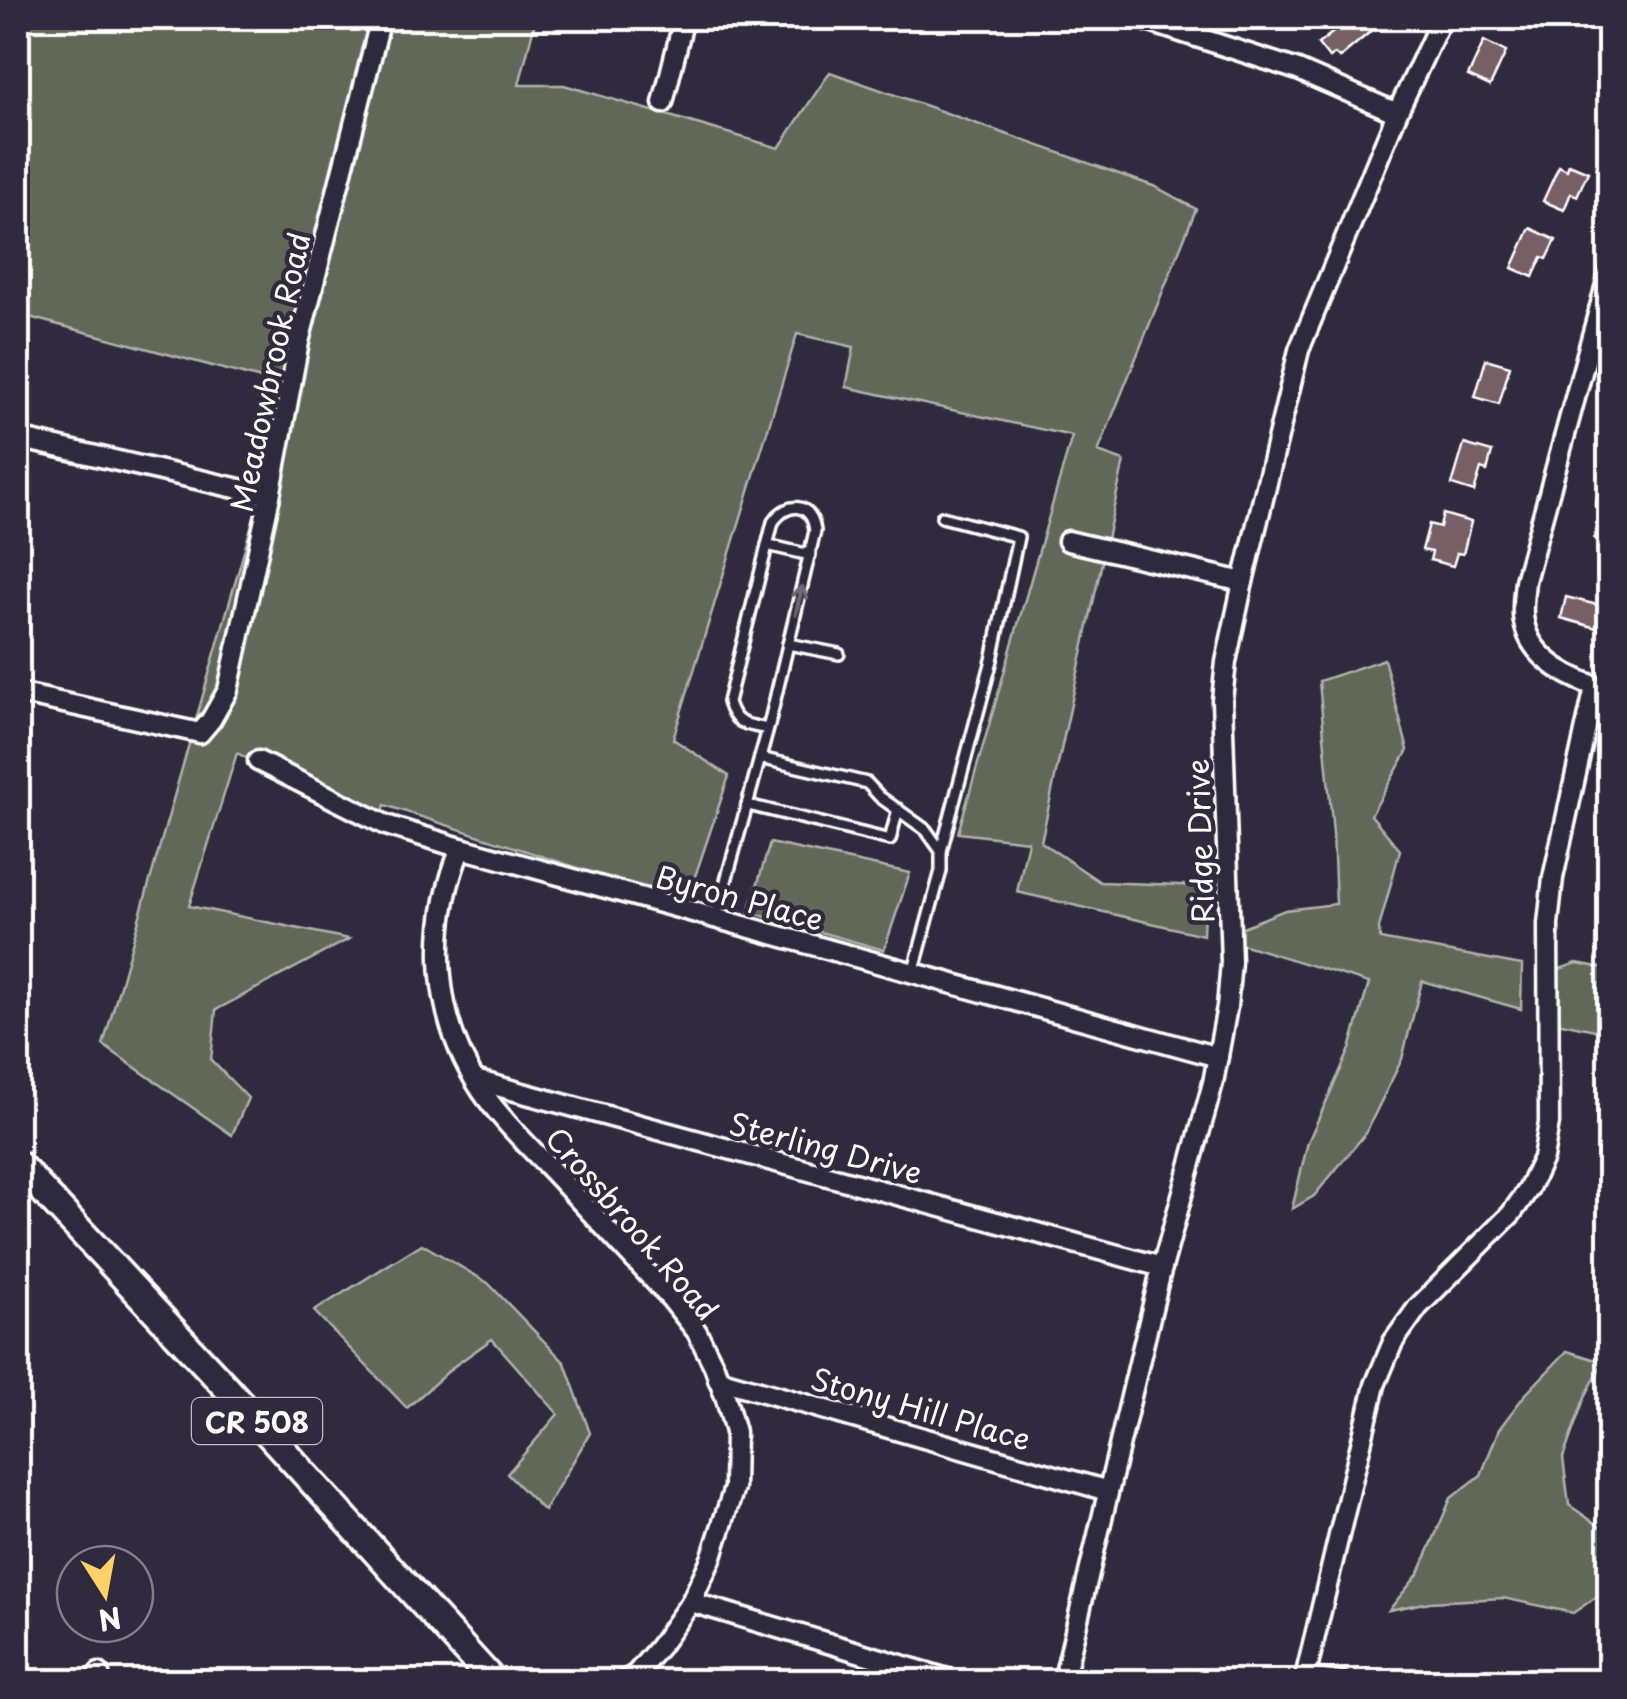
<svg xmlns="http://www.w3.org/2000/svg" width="1627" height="1699" viewBox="0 0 1627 1699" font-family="'Playpen Sans',sans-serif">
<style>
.green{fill:#626759;stroke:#b0b3ac;stroke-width:2.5}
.building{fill:#765f65;stroke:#fff;stroke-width:2.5}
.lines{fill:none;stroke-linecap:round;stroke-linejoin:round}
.lane-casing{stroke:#fff;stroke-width:16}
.street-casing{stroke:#fff;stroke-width:25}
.primary-casing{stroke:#fff;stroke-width:32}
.lane{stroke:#2f2a3d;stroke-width:9}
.street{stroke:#2f2a3d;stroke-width:18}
.primary{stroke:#2f2a3d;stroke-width:25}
.oneway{stroke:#6d6a77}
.labels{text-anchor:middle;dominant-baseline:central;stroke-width:9;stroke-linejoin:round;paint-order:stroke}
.shield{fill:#2f2a3d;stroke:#c1bfc5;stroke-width:2.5}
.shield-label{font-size:28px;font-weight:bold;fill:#fff}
.street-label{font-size:30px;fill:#fff;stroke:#2f2a3d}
</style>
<rect width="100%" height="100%" fill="#2f2a3d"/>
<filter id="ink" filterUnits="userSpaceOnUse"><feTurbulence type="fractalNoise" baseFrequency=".01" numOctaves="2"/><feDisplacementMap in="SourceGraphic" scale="20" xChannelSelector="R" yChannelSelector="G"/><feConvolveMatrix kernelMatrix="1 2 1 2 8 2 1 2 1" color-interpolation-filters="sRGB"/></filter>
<g filter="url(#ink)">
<!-- green -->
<g class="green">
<path d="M22,18h514l-17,67h45l215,63 51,-76 326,115 40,22 -98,243 26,9 -83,381 59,40 105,4 -2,49 -186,-43 11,-51 -70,-8 114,-397 -226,-49 8,-40 -57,-13 -124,405 56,37 -43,127 -301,-98 -8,24 -140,-76 -48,153 160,33 -133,71 -5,50 37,38 -16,37 -129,-90 188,-658 -273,-73v-282z"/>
<path d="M1384,659l24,91 -37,65 29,35 -21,78 1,11 142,26 -1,44 -99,-28 -20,78 -37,75 -51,62 -22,13 16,-67 42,-93 19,-66 -128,-39 -6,-14 50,-20 51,-6 -3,-70 -14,-153z"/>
<path d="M770,843l140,30 -26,77 -135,-38z"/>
<path d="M1577,963l32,6v64l-57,-12 2,-50z"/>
<path d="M422,1244l66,39 77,80 25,70 -46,78 -37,-37 51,-60 -66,-75 -39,28 -46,41 -93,-97z"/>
<path d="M1567,1351l36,11 -19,37 -21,59 6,47 40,28v55l-36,25 -70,-15 -73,4 -41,8 30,-37 32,-75 30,-23 18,-46 25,-33z"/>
</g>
<!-- building -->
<g class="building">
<path d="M1351,18h7l12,14 -31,26 -4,-4 -6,4 -11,-14z"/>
<path d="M1484,41l22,11 -16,34 -22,-10z"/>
<path d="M1569,164l19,8 -11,24 -6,-3 -7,17 -21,-9 16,-35 8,4z"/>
<path d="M1530,228l26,12 -9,19 -5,-2 -9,20 -21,-9z"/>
<path d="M1486,359l24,7 -11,38 -24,-7z"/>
<path d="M1464,444l28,8 -5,19 -6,-2 -7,23 -22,-7z"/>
<path d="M1605,467l5,1v74l-16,-4 7,-28 -6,-5z"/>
<path d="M1443,514l28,8 -8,32 -6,-1 -4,13 -23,-6 2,-8 -10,-2 7,-26 11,3z"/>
<path d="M1566,597l39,10 -5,22 -39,-11z"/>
</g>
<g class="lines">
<defs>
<g id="lane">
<path d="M767,545l43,10"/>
<path d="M788,644l51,10"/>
<path d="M760,758l8,-29 47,-198c-3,-28 -27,-31 -42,-9l-45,180c7,24 18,22 40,27"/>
<path d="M748,805l142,35 8,-31"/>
<path d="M941,851l51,-191 26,-123 -76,-20"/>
<path d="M716,917l44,-159 107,25 13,14 46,33 15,21v20l-28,102"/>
</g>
<g id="street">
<path d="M1138,18l160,52 99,43"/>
<path d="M663,103l21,-85"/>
<path d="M1610,270l-85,311c-1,13 -4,29 -1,41 7,39 51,59 86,69"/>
<path d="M18,438l252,58"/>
<path d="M1068,541l175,41"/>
<path d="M18,693l182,40 11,-13 17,-30 42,-194 29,-154 82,-324"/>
<path d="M258,761l128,64 75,23 757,209"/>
<path d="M461,848c-33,79 -28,170 20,242 21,31 50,58 76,86 38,41 76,82 114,123l26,33 17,34 12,33 9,33 -1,56 -23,71 -20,43 -32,45 -23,27 -12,8"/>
<path d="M18,987v20"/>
<path d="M475,1080l687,187"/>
<path d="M718,1379l390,112"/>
<path d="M691,1602l267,80"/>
<path d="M1305,1678l36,4"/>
<path d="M99,1682v-9"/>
<path d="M1063,1682l97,-407 53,-192 14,-76 4,-45 -9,-262 4,-38 17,-80 56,-232 98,-237 45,-95"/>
<path d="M1304,1682l71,-297 18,-43 25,-35 93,-93 17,-24 15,-32 6,-35 -1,-199 5,-46 42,-191"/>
</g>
<path id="primary" d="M18,1164l206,221 270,297"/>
</defs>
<!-- lane casing -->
<use href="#lane" class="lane-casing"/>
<!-- street casing -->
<use href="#street" class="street-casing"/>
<!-- primary casing -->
<use href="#primary" class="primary-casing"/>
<!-- lane -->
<use href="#lane" class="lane"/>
<!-- street -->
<use href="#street" class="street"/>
<!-- primary -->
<use href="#primary" class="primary"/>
</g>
<!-- one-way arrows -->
<defs><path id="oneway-shaft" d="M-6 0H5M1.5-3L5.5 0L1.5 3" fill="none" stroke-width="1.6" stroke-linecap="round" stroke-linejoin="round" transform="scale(2.5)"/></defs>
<use class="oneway" href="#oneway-shaft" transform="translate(799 600) rotate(-77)"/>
</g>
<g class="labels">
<!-- shield labels -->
<rect class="shield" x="192" y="1398" width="130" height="46" rx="8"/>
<g class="shield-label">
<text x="257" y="1421">CR 508</text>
</g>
<!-- street labels -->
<g class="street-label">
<text transform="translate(269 372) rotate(-78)">Meadowbrook Road</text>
<text transform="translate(1199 841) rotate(-92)">Ridge Drive</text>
<text transform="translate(740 897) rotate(15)">Byron Place</text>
<text transform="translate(826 1147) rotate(15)">Sterling Drive</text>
<text transform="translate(633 1223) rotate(49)">Crossbrook Road</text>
<text transform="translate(921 1408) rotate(16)">Stony Hill Place</text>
</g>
</g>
<!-- margin -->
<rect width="1627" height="1699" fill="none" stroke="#2f2a3d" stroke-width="60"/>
<rect x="30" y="30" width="1567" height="1639" fill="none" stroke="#fff" stroke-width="4" filter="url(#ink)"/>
<!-- north arrow -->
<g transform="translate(105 1594) rotate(169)"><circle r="48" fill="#2f2a3d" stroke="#827f8b" stroke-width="2.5"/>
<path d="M0-8L18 38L0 25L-18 38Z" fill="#ffd166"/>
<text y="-15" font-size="28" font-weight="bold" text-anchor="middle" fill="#ffffff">N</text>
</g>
</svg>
